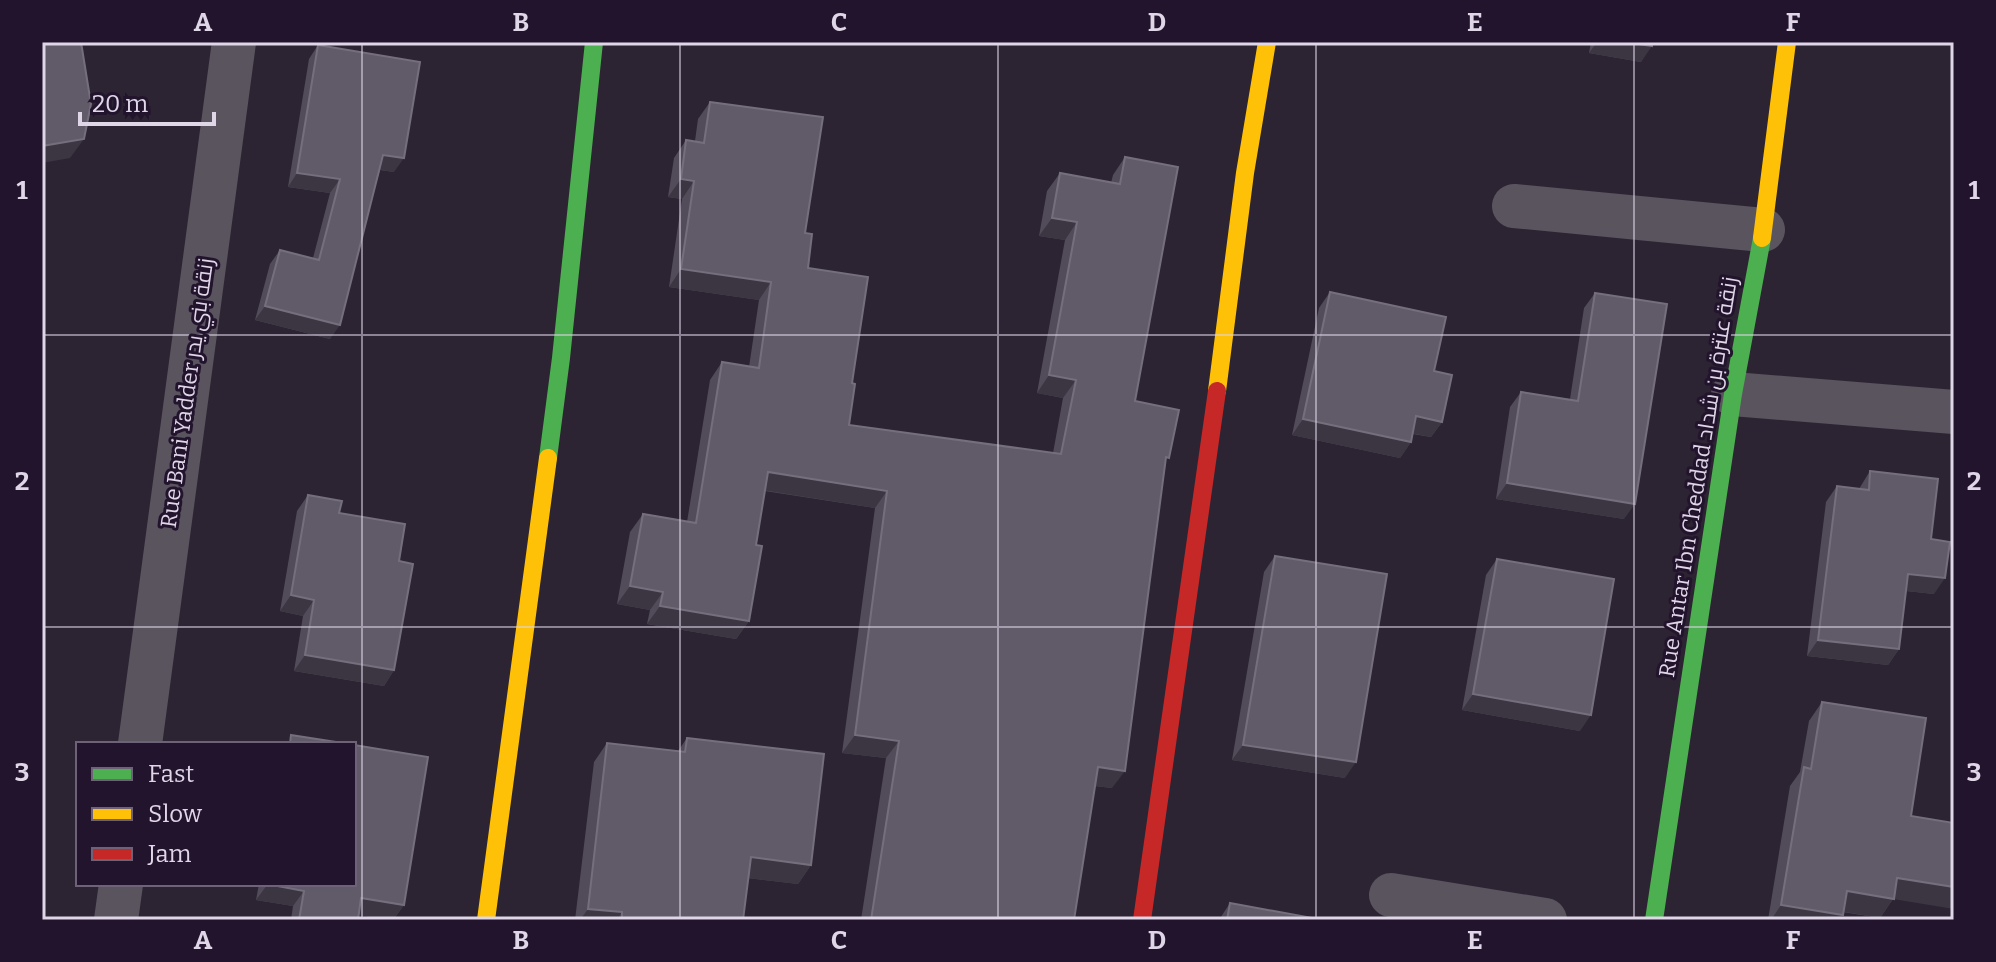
<svg xmlns="http://www.w3.org/2000/svg" width="1996" height="962" viewBox="0 0 1996 962" font-family="Bitter,Cairo,serif">
<style>
.lines{fill:none;stroke-linecap:round;stroke-linejoin:round}
.street{stroke:#5a545f;stroke-width:44}
.fast{stroke:#4caf50;stroke-width:18}
.slow{stroke:#ffc107;stroke-width:18}
.jam{stroke:#c62828;stroke-width:18}
.wall{fill:#524c5a}
.shaded-wall{fill:#3c3643}
.building{fill:#615b69;stroke:#756e7d;stroke-width:2}
.grid{fill:none;stroke:#dfd6e7;stroke-width:2;stroke-opacity:0.55}
.labels{text-anchor:middle;dominant-baseline:central;stroke-width:6;stroke-linejoin:round;paint-order:stroke}
.street-label{font-size:22px;fill:#dfd6e7;stroke:#23142e}
.neatline{fill:none;stroke:#dfd6e7;stroke-width:3}
.grid-label{font-size:26px;text-anchor:middle;font-weight:bold;fill:#dfd6e7}
</style>
<rect width="100%" height="100%" fill="#2c2432"/>
<g class="lines">
<!-- street -->
<g class="street">
<path d="M1514,206l249,24"/>
<path d="M1733,394l221,18"/>
<path d="M140,744l94,-702"/>
<path d="M1391,895l154,25"/>
<path d="M116,920l5,-36"/>
</g>
<!-- fast -->
<g class="fast">
<path d="M548,458l13,-100 33,-316"/>
<path d="M1654,920l79,-526 29,-156"/>
</g>
<!-- slow -->
<g class="slow">
<path d="M1762,238l25,-196"/>
<path d="M1217,391l28,-218 22,-131"/>
<path d="M486,920l62,-462"/>
</g>
<!-- jam -->
<path class="jam" d="M1142,920l75,-529"/>
</g>
<!-- wall -->
<g class="wall">
<path d="M1591,42h61l-11,20 -52,-9z"/>
<path d="M318,45l76,127 -14,-2 -50,169 -75,-19 15,-56 10,-14 33,8 17,-65 -42,-6 21,-128z"/>
<path d="M710,102l95,131 3,35 44,115 -3,42 204,28 10,-55 -26,-5 28,-153 -26,-4 8,-45 13,-18 51,10 2,-8 12,-18 10,244 31,62 -54,325 -17,-2 -21,134h-213l25,-162 -44,-5 33,-245 -110,-17 -9,54 -7,76 -13,18 -89,-15 3,-14 -33,-6 13,-72 13,-18 44,8 23,-142 12,-18 27,5 10,-67 -90,-13 13,-88 -14,-2 6,-39 12,-18 9,1 3,-22z"/>
<path d="M1330,292l104,79 8,51 -11,15 -18,-3 -2,8 -11,16 -108,-23 27,-127z"/>
<path d="M1595,293l29,226 -128,-20 14,-92 11,-15 49,7 14,-91z"/>
<path d="M1870,471l61,68 3,55 -28,-3 -7,58 -11,16 -81,-9 19,-154 11,-16 22,3z"/>
<path d="M308,495l31,18 60,48 -5,109 -10,16 -90,-15 9,-55 -23,-5 17,-100z"/>
<path d="M1275,556l70,222 -113,-18 32,-188z"/>
<path d="M1497,559l83,172 -118,-21 24,-135z"/>
<path d="M1822,702l71,197 -13,19 -37,-6 -4,8h-71l22,-134 10,-14 9,-51z"/>
<path d="M687,738l124,127 -13,19 -50,-6 -5,42h-168l19,-158 13,-19 71,8z"/>
<path d="M259,884h95l50,21 -11,15 -34,-5 -1,5h-67l2,-14 -37,-6z"/>
<path d="M1230,903l93,17h-104z"/>
</g>
<!-- shaded-wall -->
<g class="shaded-wall">
<path d="M1597,42h29l26,4 -11,16 -52,-9z"/>
<path d="M84,139l-14,19 -28,5v-17z"/>
<path d="M383,155l21,3 -10,14 -20,-3z"/>
<path d="M297,173l43,6 -10,14 -42,-6z"/>
<path d="M681,179l13,2 -12,18 -14,-2z"/>
<path d="M1052,218l25,4 -12,18 -26,-4z"/>
<path d="M681,269l90,13 -12,18 -90,-13z"/>
<path d="M265,306l75,19 -10,14 -75,-19z"/>
<path d="M1049,375l27,5 -13,18 -26,-5z"/>
<path d="M1416,416l26,6 -11,15 -26,-5z"/>
<path d="M1303,419l108,23 -11,16 -108,-23z"/>
<path d="M768,472l119,19 -12,17 -120,-19z"/>
<path d="M1507,483l128,21 -11,15 -128,-20z"/>
<path d="M1908,574l37,4 -11,16 -37,-4z"/>
<path d="M630,586l33,6 -13,18 -33,-6z"/>
<path d="M291,595l23,5 -11,16 -23,-5z"/>
<path d="M660,606l89,15 -13,18 -89,-15z"/>
<path d="M1818,640l81,9 -11,16 -81,-9z"/>
<path d="M305,655l89,15 -10,16 -90,-15z"/>
<path d="M1473,694l118,21 -11,16 -118,-21z"/>
<path d="M855,735l44,6 -13,17 -44,-5z"/>
<path d="M1243,745l113,17 -11,16 -113,-18z"/>
<path d="M1098,767l27,4 -13,17 -26,-3z"/>
<path d="M751,857l60,8 -13,19 -61,-7z"/>
<path d="M1897,878l57,9v22l-61,-10 -13,19 -46,-8 13,-19z"/>
<path d="M267,885l37,6 -11,15 -37,-6z"/>
<path d="M361,898l43,7 -11,15 -43,-6z"/>
<path d="M1781,905l62,10 -4,5h-68z"/>
<path d="M588,909l34,3 -5,8h-37z"/>
</g>
<!-- building -->
<g class="building">
<path d="M42,42h39l10,62 -7,35 -42,7z"/>
<path d="M1626,42h26v4z"/>
<path d="M318,45l102,17 -16,96 -21,-3 -43,170 -75,-19 15,-56 39,10 21,-81 -43,-6z"/>
<path d="M710,102l113,15 -18,116 7,1 -4,34 60,9 -16,106 3,1 -6,41 212,29 15,-74 -27,-5 28,-153 -25,-4 8,-45 60,11 5,-27 53,10 -43,234 44,9 -10,48 -3,-1 -41,314 -27,-4 -24,153h-140l-10,-2v2h-53l28,-179 -44,-6 32,-244 -119,-19 -12,73 6,1 -13,75 -89,-15 3,-14 -33,-6 13,-72 53,9 26,-161 37,6 12,-86 -90,-13 13,-88 -13,-2 5,-39 18,3z"/>
<path d="M1330,292l116,25 -12,54 18,4 -10,47 -26,-6 -5,26 -108,-23z"/>
<path d="M1595,293l72,11 -32,200 -128,-21 14,-91 57,9z"/>
<path d="M1870,471l68,8 -7,60 19,3 -5,36 -37,-4 -9,75 -81,-9 19,-154 32,4z"/>
<path d="M308,495l34,6 -3,12 66,11 -6,37 14,3 -19,106 -89,-15 9,-55 -23,-5z"/>
<path d="M1275,556l112,18 -31,188 -113,-17z"/>
<path d="M1497,559l117,20 -23,136 -118,-21z"/>
<path d="M1822,702l104,16 -15,98 43,7v64l-57,-9 -3,21 -47,-8 -4,24 -62,-10 23,-138 7,2z"/>
<path d="M291,735l58,9h-59z"/>
<path d="M687,738l137,16 -13,111 -60,-8 -8,63h-121v-8l-34,-3 19,-166 78,9z"/>
<path d="M354,745l74,12 -24,148 -43,-7 -3,22h-59l5,-29 -37,-7h87z"/>
<path d="M1230,903l93,17h-96z"/>
</g>
<!-- grid -->
<path class="grid" d="M362,42v878M680,42v878M998,42v878M1316,42v878M1634,42v878M42,335h1912M42,627h1912"/>
<g class="labels">
<!-- street labels -->
<g class="street-label">
<text transform="translate(187 393) rotate(-82)">Rue Bani Yadder زنقة بني يدر</text>
<text transform="translate(1698 477) rotate(-81)">Rue Antar Ibn Cheddad زنقة عنترة بن شداد</text>
</g>
</g>
<!-- border -->
<rect width="1996" height="962" fill="none" stroke="#23142e" stroke-width="88"/>
<!-- legend -->
<rect x="76" y="742" width="280" height="144" fill="#23142e" stroke="#6e6278" stroke-width="2"/>
<rect x="92" y="768" width="40" height="12" fill="#4caf50" stroke="#6e6278" stroke-width="2"/>
<text x="148" y="782" font-size="24" fill="#dfd6e7">Fast</text>
<rect x="92" y="808" width="40" height="12" fill="#ffc107" stroke="#6e6278" stroke-width="2"/>
<text x="148" y="822" font-size="24" fill="#dfd6e7">Slow</text>
<rect x="92" y="848" width="40" height="12" fill="#c62828" stroke="#6e6278" stroke-width="2"/>
<text x="148" y="862" font-size="24" fill="#dfd6e7">Jam</text>
<!-- scale -->
<path d="M80 112v12h134v-12" fill="none" stroke="#dfd6e7" stroke-width="4"/>
<text x="92" y="112" font-size="24" fill="#dfd6e7" stroke="#23142e" stroke-width="6" paint-order="stroke">20 m</text>
<rect x="44" y="44" width="1908" height="874" class="neatline"/>
<g class="grid-label">
<text x="203" y="31">A</text>
<text x="521" y="31">B</text>
<text x="839" y="31">C</text>
<text x="1157" y="31">D</text>
<text x="1475" y="31">E</text>
<text x="1793" y="31">F</text>
<text x="22" y="199">1</text>
<text x="1974" y="199">1</text>
<text x="22" y="490">2</text>
<text x="1974" y="490">2</text>
<text x="22" y="781">3</text>
<text x="1974" y="781">3</text>
<text x="203" y="949">A</text>
<text x="521" y="949">B</text>
<text x="839" y="949">C</text>
<text x="1157" y="949">D</text>
<text x="1475" y="949">E</text>
<text x="1793" y="949">F</text>
</g>
</svg>
